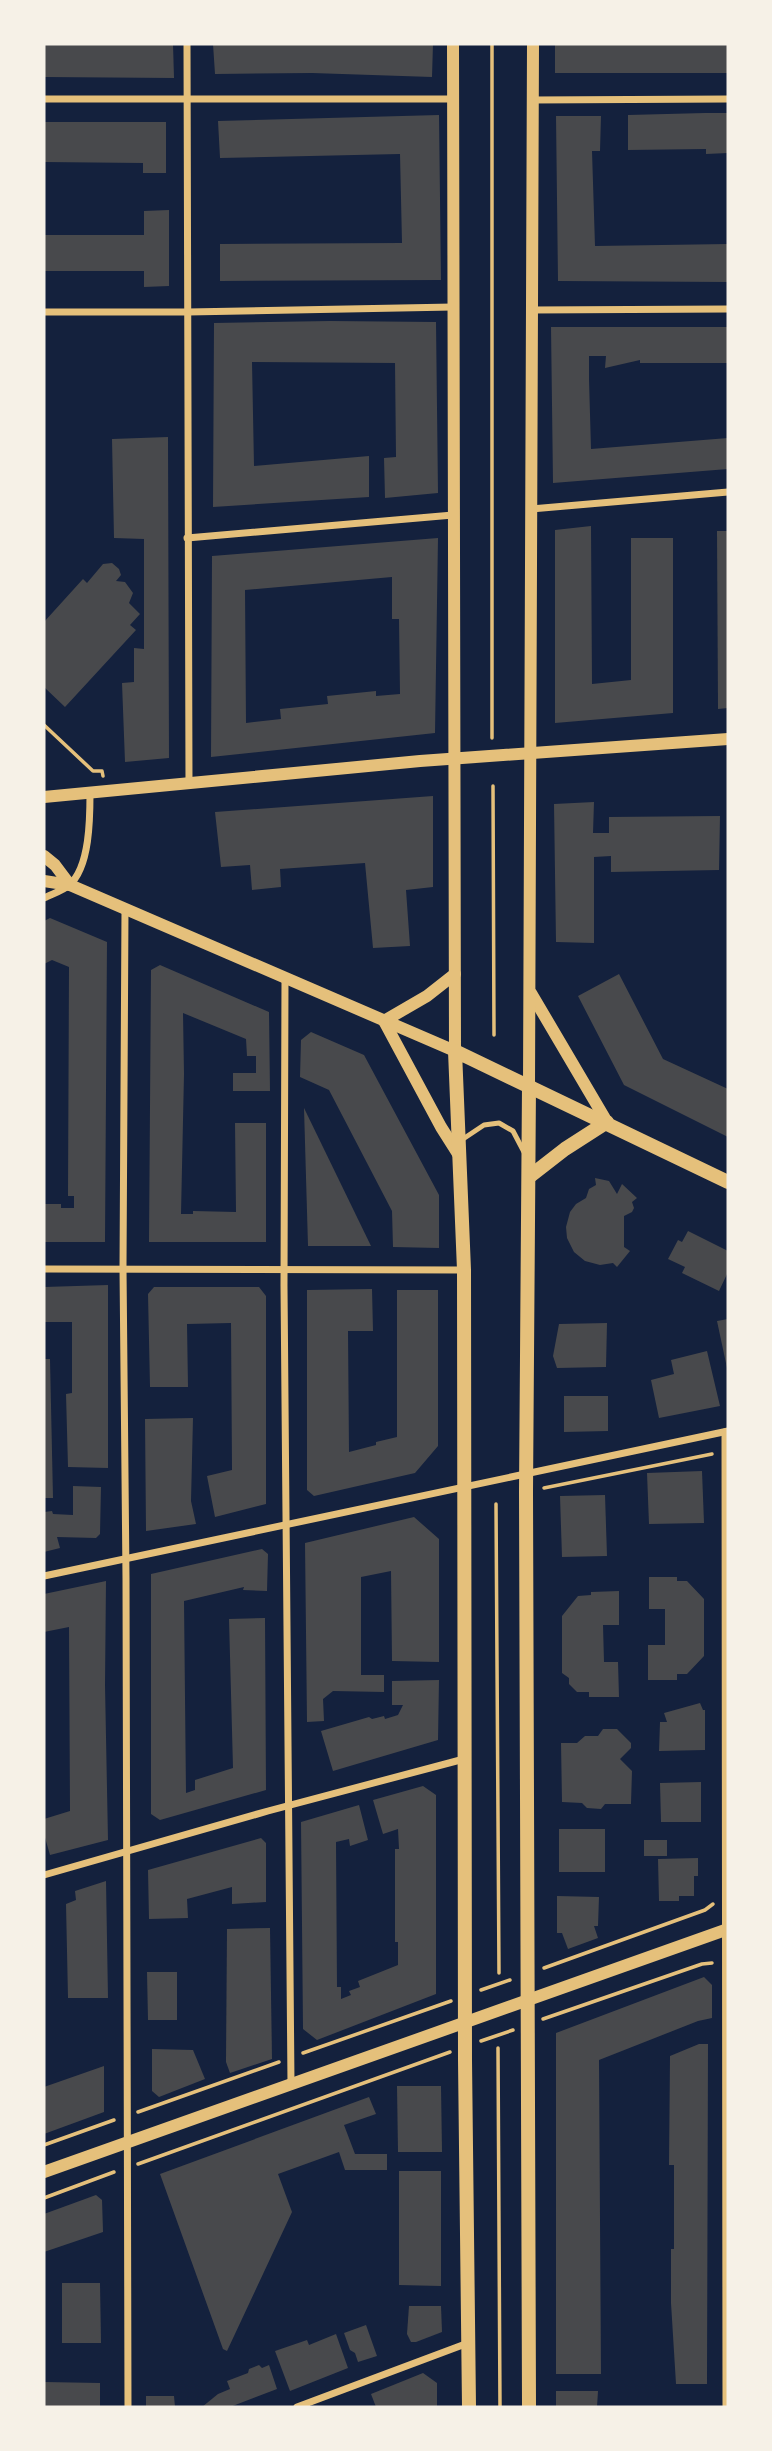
<svg xmlns="http://www.w3.org/2000/svg" width="772" height="2451" viewBox="0 0 772 2451" font-family="Commissioner,sans-serif">
<style>
.building{fill:#48494c;fill-rule:evenodd}
.lines{fill:none;stroke-linecap:round;stroke-linejoin:round}
.path{stroke:#e5c07b;stroke-width:3.5}
.service{stroke:#e5c07b;stroke-width:5}
.minor{stroke:#e5c07b;stroke-width:7}
.tertiary{stroke:#e5c07b;stroke-width:12}
.secondary{stroke:#e5c07b;stroke-width:14}
</style>
<rect width="100%" height="100%" fill="#14213d"/>
<!-- building -->
<g class="building">
<path d="M44,44h129l1,34 -130,-1z"/>
<path d="M213,44h220l-1,33 -120,-4 -97,1z"/>
<rect x="555" y="44" width="173" height="29"/>
<path d="M705,113h23v40l-22,1v-5l-78,1v-35z"/>
<path d="M439,115l2,165 -221,1v-37l182,-1 -2,-89 -180,4 -2,-37z"/>
<path d="M556,116h45l-1,35h-8l3,95 133,-2v38l-170,-1z"/>
<path d="M44,122h122v51h-23v-10l-99,-1z"/>
<path d="M169,210v76l-25,1v-16h-100v-36h100v-24z"/>
<path d="M330,321l106,1 2,171 -53,5 -1,-40 12,-1 -1,-94 -143,-1 2,104 115,-10v41l-156,10 1,-184z"/>
<path d="M551,327h177v36h-88v-3l-35,8 1,-12h-17v23l2,70 137,-11v31l-175,14z"/>
<path d="M168,437l1,321 -44,4 -3,-79 12,-1v-34l10,1v-110l-30,-1 -2,-99z"/>
<path d="M591,526l1,158 39,-4v-142h42v175l-118,10v-193z"/>
<path d="M717,531h11v177l-10,1z"/>
<path d="M438,538l-3,195 -224,24 1,-201zM392,577v42h7l1,75 -24,2v-5l-49,5 1,8 -48,5 1,10 -35,4 -1,-133z"/>
<path d="M112,563l7,6 2,6 -5,6 9,1 8,11 -4,10 11,11 -10,11 6,5 -71,77 -21,-20v-65l39,-43 4,4 16,-19z"/>
<path d="M433,796v91l-27,3 4,56 -37,2 -8,-85 -85,6 1,18 -29,3 -2,-25 -29,2 -6,-55z"/>
<path d="M594,802l-1,31h16v-16l111,-1 -1,54 -108,2v-16l-17,1v86l-38,-1 -2,-138z"/>
<path d="M50,918l57,24 -2,300h-61v-38h17v4h13v-12h-6l1,-229 -17,-7 -8,4v-43z"/>
<path d="M160,965l109,47 1,79h-37v-18h23v-17h-9l-1,-17 -63,-26 1,61 -3,140h12v-3l43,1 -1,-89h31v119h-117l2,-272z"/>
<path d="M619,974l44,85 65,30v48l-104,-52 -46,-89z"/>
<path d="M311,1032l53,23 75,140v53l-46,-1 -1,-36 -63,-121 -29,-13 1,-37z"/>
<path d="M304,1108l67,138h-63z"/>
<path d="M595,1178l14,3 8,13 5,-10 15,14 -5,4 2,6 -2,4 -8,4v31l6,4 -13,16 -4,-4 -13,2 -15,-4 -11,-9 -7,-14 -1,-11 4,-15 6,-8 10,-6 3,-9 7,-4z"/>
<path d="M688,1231l40,20v21l-9,19 -37,-18 3,-6 -17,-8 10,-19 4,2z"/>
<path d="M108,1285v183l-40,-1 -2,-73 6,-1v-71h-28v-35z"/>
<path d="M154,1287h105l7,9v208l-51,13 -8,-41 25,-6 -1,-147 -44,1 1,63h-38l-2,-93z"/>
<path d="M372,1289l1,42h-25l1,121 27,-7v-3l21,-5v-147h41v156l-23,27 -101,23 -7,-6v-200z"/>
<path d="M728,1319v49h-1l-10,-47z"/>
<path d="M607,1323l-1,44 -49,1 -4,-12 6,-32z"/>
<path d="M707,1351l13,55 -61,12 -8,-38 23,-6 -3,-14z"/>
<path d="M44,1359h6l3,139h-9z"/>
<path d="M564,1396h44v35l-44,1z"/>
<path d="M193,1418l-2,83 5,23 -50,7 -1,-112z"/>
<path d="M702,1471l2,52 -55,1 -2,-51z"/>
<path d="M73,1486l28,1 -1,47 -4,4 -39,-1 3,11 -16,4v-40l8,-1 1,3 20,1z"/>
<path d="M605,1495l2,61 -45,1 -2,-61z"/>
<path d="M414,1517l25,22v123l-47,-1 -1,-90 -30,6v98h23v17l-51,-1 -10,8 1,22 -17,1 -2,-179z"/>
<path d="M262,1549l6,5 -1,37 -24,-1 1,-3 -60,14 2,192 9,-3v-10l38,-12 -4,-149 36,-1 1,172 -106,30 -9,-6v-240z"/>
<path d="M649,1577h28v4h10l17,18v57l-17,18h-10v6h-29v-35h17v-36h-16z"/>
<path d="M106,1581l-1,104 3,155 -58,15 -6,-21v-15l26,-8 -1,-184 -25,5v-38z"/>
<path d="M619,1591v34h-16l1,37h14l1,35h-30v-5h-12l-8,-8v-6l-7,-5v-57l16,-20 13,-1v-3z"/>
<path d="M439,1680l-1,60 -105,31 -12,-40 48,-14 3,2 12,-3 1,3 13,-4 5,-10h-11v-24z"/>
<path d="M700,1703l3,7h2v40l-46,1 1,-29h7l-3,-9z"/>
<path d="M603,1729h14l14,14v5l-11,11 12,12 -1,33h-26l-4,5 -14,-1 -5,-5 -20,-1 -1,-59h16l8,-7h13z"/>
<path d="M701,1782v40h-40l-1,-39z"/>
<path d="M423,1786l13,9v199l-119,46 -14,-11 -2,-207 58,-17 9,35 -18,6 -1,-7 -13,3 1,145h4v12l10,-4 -2,-4 11,-4 -2,-6 40,-16v-23h-3v-93h4l-1,-20 -15,5 -10,-34z"/>
<rect x="559" y="1829" width="46" height="43"/>
<path d="M261,1838l5,5v59l-34,2v-17l-45,12 1,19 -39,1 -1,-49z"/>
<rect x="644" y="1840" width="23" height="16"/>
<path d="M698,1858v18h-4v20h-15v5h-20l-1,-42z"/>
<path d="M106,1881l2,117h-40l-2,-94 10,-4 -1,-9z"/>
<path d="M557,1896l42,1 -1,29h-4l4,12 -30,11 -6,-16h-5z"/>
<path d="M270,1928l2,131 -42,14 -4,-11 1,-133z"/>
<path d="M147,1972h30v48h-29z"/>
<path d="M704,1977l8,8v33l-14,3 -99,39 2,314h-45v-341z"/>
<path d="M699,2044h9l-1,340h-31l-5,-81v-54h3v-84h-5l1,-109z"/>
<path d="M152,2049l41,1 12,29 -46,18 -7,-6z"/>
<path d="M104,2066v46l-60,22v-47z"/>
<path d="M397,2086h44l1,66h-44z"/>
<path d="M369,2097l7,17 -32,11 11,29h32v16h-42l-6,-18 -61,22 14,38 -65,139 -4,-2 -63,-175z"/>
<path d="M399,2171h42v115l-42,-1z"/>
<path d="M96,2195l6,5 1,32 -59,20v-38z"/>
<path d="M62,2283h38l1,60h-39z"/>
<path d="M409,2306h32l1,26 -26,10h-5l-4,-8z"/>
<path d="M366,2325l11,31 -19,6 -3,-9 -5,-3 -6,-17z"/>
<path d="M336,2334l12,34 -58,23 -15,-40 32,-11 2,5z"/>
<path d="M259,2365l3,3 7,-3 8,24 -47,18h-28l16,-13 12,-5 -3,-8 21,-8 1,-4z"/>
<path d="M423,2373l14,10v24h-61l-5,-13z"/>
<path d="M44,2382l56,1v24h-56z"/>
<path d="M556,2391h42l-1,16h-41z"/>
<path d="M146,2396h28l1,11h-29z"/>
</g>
<g class="lines">
<!-- path -->
<g class="path">
<path d="M492,44v694"/>
<path d="M44,725l49,46h9l1,5"/>
<path d="M493,786l1,249"/>
<path d="M544,1488l168,-34"/>
<path d="M496,1504l3,469"/>
<path d="M544,1968l161,-58 8,-6"/>
<path d="M481,1990l29,-10"/>
<path d="M543,2019l159,-55 10,-1"/>
<path d="M481,2041l32,-11"/>
<path d="M498,2048l2,359"/>
<path d="M303,2053l148,-52"/>
<path d="M138,2112l141,-50"/>
<path d="M44,2145l70,-25"/>
<path d="M138,2164l312,-112"/>
<path d="M44,2198l70,-26"/>
</g>
<!-- service -->
<path class="service" d="M460,1141l24,-16 15,-2 14,8 11,21"/>
<!-- minor -->
<g class="minor">
<path d="M187,44l2,739"/>
<path d="M44,99h409"/>
<path d="M532,100l196,-1"/>
<path d="M532,310l196,-1"/>
<path d="M44,312h144l265,-5"/>
<path d="M531,509l197,-17"/>
<path d="M187,538l266,-23"/>
<path d="M44,898c7,-4 19,-7 25,-13 21,-17 21,-68 21,-92"/>
<path d="M125,910l-2,358 3,310 2,829"/>
<path d="M285,979l-1,307 7,798"/>
<path d="M44,1269l420,1"/>
<path d="M725,1432l1,975"/>
<path d="M44,1576l684,-145"/>
<path d="M44,1875l224,-64 196,-52"/>
<path d="M297,2407l171,-64"/>
</g>
<!-- tertiary -->
<g class="tertiary">
<path d="M44,797l376,-36 308,-22"/>
<path d="M44,856l11,9 15,20"/>
<path d="M44,881l26,4 385,166 -2,-1007"/>
<path d="M531,993l76,129"/>
<path d="M384,1021l57,106 19,30"/>
<path d="M384,1021l43,-25 28,-22"/>
<path d="M529,1085l4,-1041"/>
<path d="M44,2172l684,-243"/>
</g>
<!-- secondary -->
<g class="secondary">
<path d="M529,1085l-3,407 3,915"/>
<path d="M529,1177l36,-28 42,-27"/>
<path d="M469,2407l-4,-347 -1,-790 -9,-219 273,131"/>
</g>
</g>
<!-- border -->
<rect width="772" height="2451" fill="none" stroke="#f6f1e7" stroke-width="91"/>
</svg>
